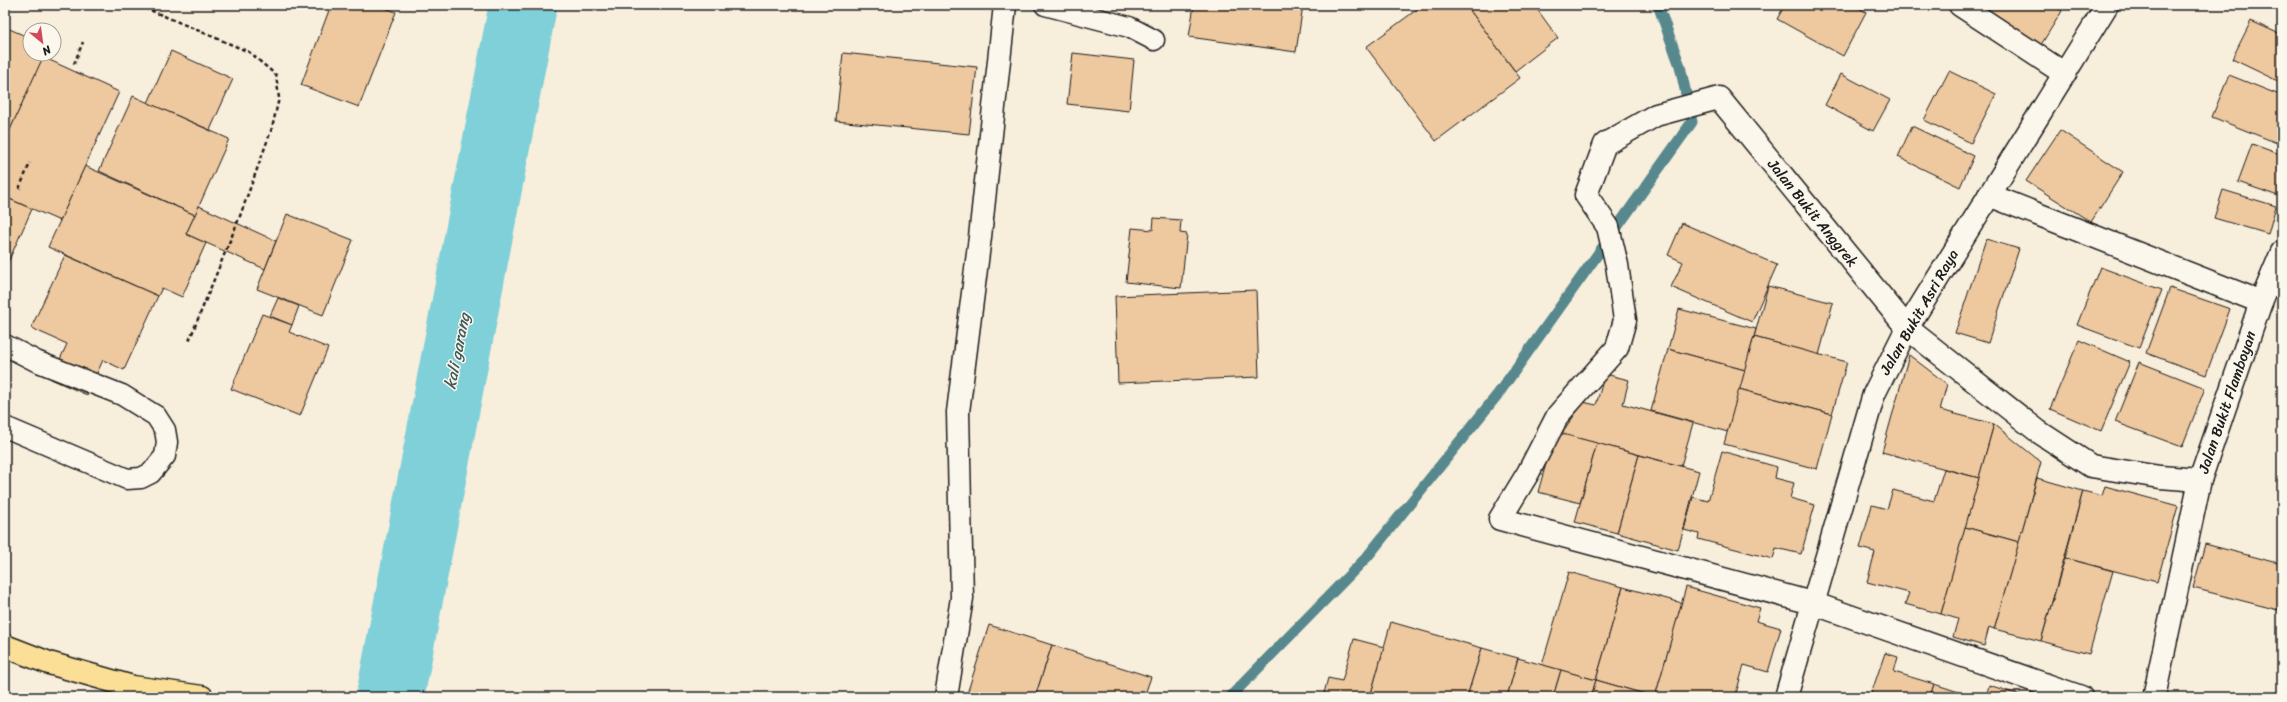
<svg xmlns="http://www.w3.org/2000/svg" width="2287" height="702" viewBox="0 0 2287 702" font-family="Sriracha,sans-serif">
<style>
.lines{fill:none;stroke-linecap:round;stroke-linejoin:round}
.stream{stroke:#57888d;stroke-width:11}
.river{stroke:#7fd0d8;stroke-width:68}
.building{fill:#eec89e;stroke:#1c1c1c}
.lane-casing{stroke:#1c1c1c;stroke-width:23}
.street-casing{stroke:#1c1c1c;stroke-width:25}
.primary-casing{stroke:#1c1c1c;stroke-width:25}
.path{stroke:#1c1c1c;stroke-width:2.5;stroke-dasharray:4 3;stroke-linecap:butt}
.lane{stroke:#fbf7ec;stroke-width:20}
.street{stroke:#fbf7ec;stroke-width:22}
.primary{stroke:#fbdf96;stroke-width:22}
.labels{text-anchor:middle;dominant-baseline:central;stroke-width:3;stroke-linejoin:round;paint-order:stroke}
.street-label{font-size:15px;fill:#1c1c1c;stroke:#fbf7ec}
.water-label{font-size:16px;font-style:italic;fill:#3f5b5e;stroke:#fbf7ec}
</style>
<rect width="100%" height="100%" fill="#f8eedc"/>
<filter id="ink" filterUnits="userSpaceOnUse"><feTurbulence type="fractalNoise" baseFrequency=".025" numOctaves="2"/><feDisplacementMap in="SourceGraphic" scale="8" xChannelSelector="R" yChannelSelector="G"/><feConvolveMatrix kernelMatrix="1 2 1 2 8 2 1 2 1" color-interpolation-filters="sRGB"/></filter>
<g filter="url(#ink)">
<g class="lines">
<!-- stream -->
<path class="stream" d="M1230,697l137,-140 131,-163 194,-272 -12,-56 -22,-61"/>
<!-- river -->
<path class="river" d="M390,697l133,-692"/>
</g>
<!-- building -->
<g class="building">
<path d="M331,5h47l18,7 -37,95 -58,-22z"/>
<path d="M1194,5h109l-7,47 -107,-15z"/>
<path d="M1423,5h43l54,73 -84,63 -70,-94z"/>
<path d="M1466,5h68l24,33 -43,33z"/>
<path d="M1785,5h68l13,7 -23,44 -66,-37z"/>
<path d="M1984,5h68l10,6 -23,37 -59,-38z"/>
<path d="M2251,21l31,14v48l-50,-24z"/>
<path d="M5,27l25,11v16h15l-40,87z"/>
<path d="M171,51l62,28 -23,51 -62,-27z"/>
<path d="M843,53l134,14 -8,67 -133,-13z"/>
<path d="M1073,53l61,7 -5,51 -62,-7z"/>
<path d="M43,57l76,35 -59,129 -55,-24v-56z"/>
<path d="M1949,71l47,23 -25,49 -47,-23z"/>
<path d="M1841,74l49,26 -17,31 -48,-26z"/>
<path d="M2229,75l53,21v49l-70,-28z"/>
<path d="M133,96l96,43 -34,76 -96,-44z"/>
<path d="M1912,126l62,30 -14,31 -62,-30z"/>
<path d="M2060,130l63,42 -32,50 -65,-41z"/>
<path d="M2252,144l30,11 -1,42 -43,-15z"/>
<path d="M85,166l110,49 -9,19 20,9 -24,54 -20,-9 -4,8 -110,-49z"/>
<path d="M2223,190l53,16 -8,28 -54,-16z"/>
<path d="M5,197l27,12 -27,60z"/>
<path d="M199,206l77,35 -11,28 -79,-35z"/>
<path d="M287,214l66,26 -30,75 -66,-26z"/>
<path d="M1154,218l27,2 -1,13 7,1 -6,54 -55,-6 6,-54 21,2z"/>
<path d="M1682,223l95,42 -25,57 -81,-35 12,-25 -15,-7z"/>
<path d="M1986,239l33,10 -31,94 -33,-10z"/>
<path d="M65,255l93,41 -34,74 -21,-10 -16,35 -36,-16 16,-35 -36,-16z"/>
<path d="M2100,267l62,23 -23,58 -62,-23z"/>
<path d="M1768,286l65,17 -14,52 -65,-18z"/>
<path d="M2170,288l60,21 -24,66 -60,-22z"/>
<path d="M1256,290l3,87 -141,6 -3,-87z"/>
<path d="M278,298l21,8 -7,19 -22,-9z"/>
<path d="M1679,309l77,20 -11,41 -77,-21z"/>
<path d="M262,314l30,11 -3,7 39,16 -28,68 -69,-27z"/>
<path d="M1754,337l93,25 -15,52 -93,-25z"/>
<path d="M2079,340l51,22 -29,69 -51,-22z"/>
<path d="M1668,349l77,21 -17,62 -77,-21z"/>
<path d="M1909,355l38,29 -7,26 54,14 -15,54 -97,-26z"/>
<path d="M2139,362l66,26 -23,59 -67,-25z"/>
<path d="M1605,374l24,6 -6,24 70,19 -12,43 -119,-32 21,-32 13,3z"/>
<path d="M1739,389l93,25 -15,55 -93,-25z"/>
<path d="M1994,424l47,38 -22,80 -54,-15z"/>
<path d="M1555,432l42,11 -17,60 -42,-11z"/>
<path d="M1597,443l42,12 -22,78 -42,-11z"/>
<path d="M1722,451l55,16 -2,11 19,5 -4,15 25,7 -14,49 -25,-6 -3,11 -75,-20 1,-5 -15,-4 9,-33 15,4z"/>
<path d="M1639,455l60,16 -21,79 -61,-17z"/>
<path d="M1944,469l35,9 -38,136 -36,-10 4,-11 -42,-11 8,-30 -15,-4 12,-43 15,4 6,-19 41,11z"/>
<path d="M2037,478l46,13 -42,150 -47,-12z"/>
<path d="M2105,486l73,20 -21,76 -92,-24 18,-67 19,5z"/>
<path d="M1965,527l54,15 -25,87 -5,-2 -5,19 -31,-9 5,-18 -17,-5z"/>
<path d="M2205,544l77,20v32l-4,14 -85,-22z"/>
<path d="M2065,558l48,13 -24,83 -48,-13z"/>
<path d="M1569,572l54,15 -27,93 -54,-15z"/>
<path d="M1623,587l59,16 -27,94 -59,-17z"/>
<path d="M1686,587l74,21 -4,13 25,7 -13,44 -24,-7 -9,32h-80z"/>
<path d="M1391,622l91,26 -15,49h-97z"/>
<path d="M989,625l63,20 -17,52h-69z"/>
<path d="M1354,639l30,8 -14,50h-47l5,-19 14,3z"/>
<path d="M1052,645l99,32 -7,20h-109z"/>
<path d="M1482,648l36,10 -11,39h-40z"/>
<path d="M1885,653l13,4 -4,15 40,12 -4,13h-60z"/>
<path d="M1518,658l43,12 -8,27h-46z"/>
<path d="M1561,670l35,10 -5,17h-38z"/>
<path d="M1596,680l59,17h-64z"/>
<path d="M1934,684l40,13h-44z"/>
<path d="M1989,685l6,2 32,10h-41z"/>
</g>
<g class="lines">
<defs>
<g id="lane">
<path d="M1045,5l84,22 25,13"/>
<path d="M5,345l31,16 86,34 34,21 9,14 2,12 -2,14 -14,17 -10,5 -14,1 -122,-52"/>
</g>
<g id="street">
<path d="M1960,5l105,69"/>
<path d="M1989,195l272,107"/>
<path d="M946,697l16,-99 -4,-186 22,-175 25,-232"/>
<path d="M1786,697l88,-303 33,-66 200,-323"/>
<path d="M2081,697l-269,-94 -312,-84 28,-46 30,-58 59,-67 8,-28 -8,-55 -9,-38 -22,-32 19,-51 51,-29 63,-17 188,230 132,104 52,34 69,11 40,3 61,-178 21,-50"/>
<path d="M2154,697l46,-217"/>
</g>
<path id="primary" d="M5,646l44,17 84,24 69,10"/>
</defs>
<!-- lane casing -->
<use href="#lane" class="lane-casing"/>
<!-- street casing -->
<use href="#street" class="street-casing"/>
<!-- primary casing -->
<use href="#primary" class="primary-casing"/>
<!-- path -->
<g class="path">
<path d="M138,5l111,47 27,23 3,23 -7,30 -32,88 -51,125"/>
<path d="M74,64l9,-22"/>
<path d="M19,189l11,-26"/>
</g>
<!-- lane -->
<use href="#lane" class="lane"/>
<!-- street -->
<use href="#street" class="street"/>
<!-- primary -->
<use href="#primary" class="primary"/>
</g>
</g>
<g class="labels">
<!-- street labels -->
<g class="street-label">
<text transform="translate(1813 213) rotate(51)">Jalan Bukit Anggrek</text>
<text transform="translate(1919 312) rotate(-60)">Jalan Bukit Asri Raya</text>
<text transform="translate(2227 402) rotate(-71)">Jalan Bukit Flamboyan</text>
</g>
<!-- water labels -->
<g class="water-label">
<text transform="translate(457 351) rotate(-79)">kali garang</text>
</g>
</g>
<!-- margin -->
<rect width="2287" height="702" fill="none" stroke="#fbf7ec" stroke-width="20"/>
<rect x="10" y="10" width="2267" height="682" fill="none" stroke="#1c1c1c" stroke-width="1.5" filter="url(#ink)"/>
<!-- north arrow -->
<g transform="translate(42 42) rotate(151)"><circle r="19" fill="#fbf7ec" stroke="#a29f99"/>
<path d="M0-3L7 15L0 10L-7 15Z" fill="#d1495b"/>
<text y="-6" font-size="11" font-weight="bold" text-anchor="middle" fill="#1c1c1c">N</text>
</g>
</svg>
